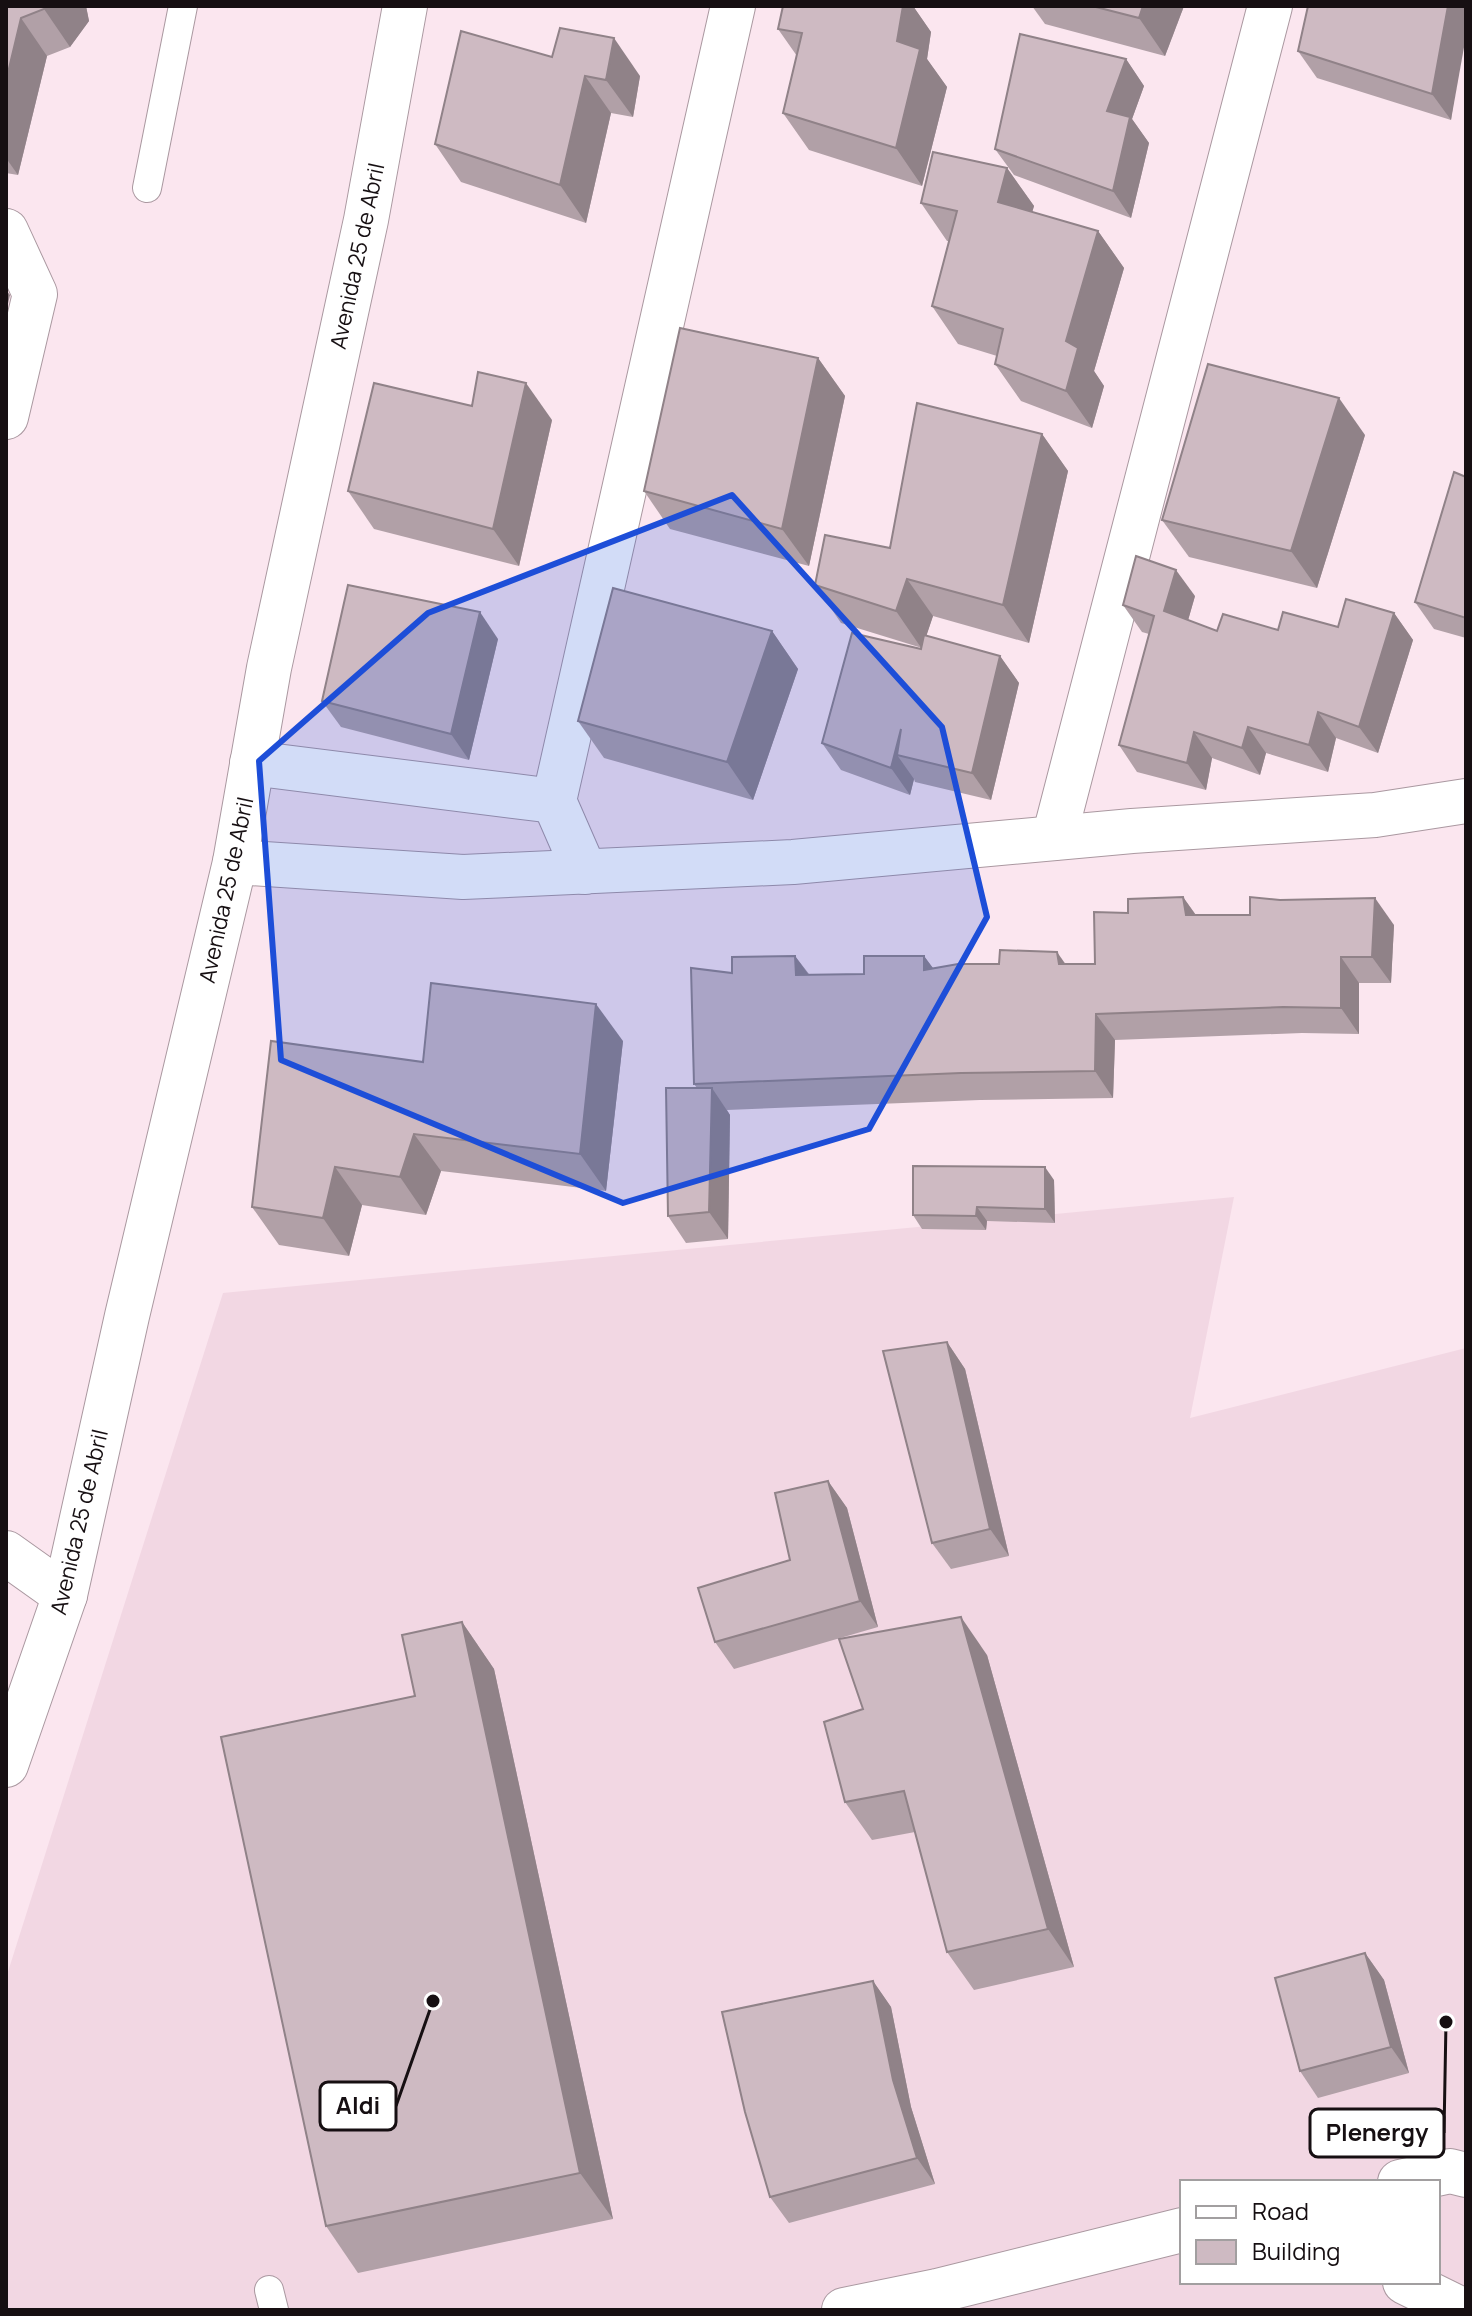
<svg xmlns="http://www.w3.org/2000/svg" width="1472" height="2316" viewBox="0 0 1472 2316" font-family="Manrope,sans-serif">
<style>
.built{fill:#f2d7e3;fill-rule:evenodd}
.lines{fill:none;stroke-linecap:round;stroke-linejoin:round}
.service-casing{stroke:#aa98a0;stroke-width:30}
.minor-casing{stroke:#aa98a0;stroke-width:46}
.tertiary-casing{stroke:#aa98a0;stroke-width:46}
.trunk-casing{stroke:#aa98a0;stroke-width:46}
.service{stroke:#fff;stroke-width:28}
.minor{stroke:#fff;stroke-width:44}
.tertiary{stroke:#fff;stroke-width:44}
.trunk{stroke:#fff;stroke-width:44}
.wall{fill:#b1a0a7}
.shaded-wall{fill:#908288}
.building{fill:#cebac2;stroke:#908288;stroke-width:2}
.marked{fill:#1d4ed8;fill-opacity:0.2;stroke:#1d4ed8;stroke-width:6;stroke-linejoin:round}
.labels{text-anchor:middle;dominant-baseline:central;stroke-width:7;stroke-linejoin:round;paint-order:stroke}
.street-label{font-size:22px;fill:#160f12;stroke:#fff}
.leader{fill:none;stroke:#160f12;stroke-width:3}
.callout-dot{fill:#160f12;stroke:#fff;stroke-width:3}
.callout{fill:#fff;stroke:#160f12;stroke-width:3}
.callout-label{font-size:24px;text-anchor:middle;font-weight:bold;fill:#160f12}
</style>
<rect width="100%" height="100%" fill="#fbe6ef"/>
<!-- built -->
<path class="built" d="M1234,1197l-44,221 276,-70v962h-1460v-332l217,-685zM1182,2182h256v100h-256z"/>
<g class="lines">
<defs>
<g id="service">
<path d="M147,188l36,-182"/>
<path d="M269,2290l5,20"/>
</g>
<g id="minor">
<path d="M6,231l29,63 -29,123"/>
<path d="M252,763l302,38"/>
<path d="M1054,838l216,-832"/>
<path d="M235,862l228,15 330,-15 339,-31 243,-16 91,-14"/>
<path d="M585,872l-31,-71 179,-795"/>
<path d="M1400,2182l50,-11 16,4"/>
<path d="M1405,2282l57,28"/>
<path d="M844,2310l93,-19 245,-61"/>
</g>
<path id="tertiary" d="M6,1553l59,42"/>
<path id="trunk" d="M6,1765l59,-170 62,-279 108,-454 34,-194 97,-448 39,-214"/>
</defs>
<!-- service casing -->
<use href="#service" class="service-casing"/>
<!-- minor casing -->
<use href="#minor" class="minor-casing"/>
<!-- tertiary casing -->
<use href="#tertiary" class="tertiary-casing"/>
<!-- trunk casing -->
<use href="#trunk" class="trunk-casing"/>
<!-- service -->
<use href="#service" class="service"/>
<!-- minor -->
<use href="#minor" class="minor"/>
<!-- tertiary -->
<use href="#tertiary" class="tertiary"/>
<!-- trunk -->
<use href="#trunk" class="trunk"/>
</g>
<!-- wall -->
<g class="wall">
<path d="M6,6h80l3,15 -19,26 -23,9 -29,119 -12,-2z"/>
<path d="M783,6h130l18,26 -4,27 20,28 -25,99 -113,-36 -26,-37 14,-57 -19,-27z"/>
<path d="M1032,6h152l-19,50 -120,-32z"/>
<path d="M1466,6l-15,114 -134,-42 -19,-27z"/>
<path d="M552,57l88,19 -7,41 -22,-4 -25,110 -125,-41 -26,-38z"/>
<path d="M1126,59l18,27 -12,33 17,24 -18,75 -117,-43 -19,-26z"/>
<path d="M1007,168l27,38 -2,6 66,19 26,37 -30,103 10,15 -12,42 -71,-27 -26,-37 2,-8 -39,-12 -26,-38 17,-65h-2l-26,-38z"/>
<path d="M818,358l27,38 -36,170 -139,-37 -26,-38z"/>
<path d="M552,420l-33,146 -145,-37 -26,-38z"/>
<path d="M1042,434l26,37 -39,172 -96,-27 -7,20 74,20 19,27 -28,117 -76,-18 -1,-3 -4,16 -69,-25 -19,-27 100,-95 -81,-25 -26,-38 75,-37z"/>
<path d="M1365,435l-48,153 -128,-31 -27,-37z"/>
<path d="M1466,477v161l-32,-9 -19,-27z"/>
<path d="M1195,596l-7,24 29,11 61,-1 60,-3 56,-14 19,27 -35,113 -42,-15 -8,34 -62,-19 -6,22 -48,-17 -6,32 -69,-18 -18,-27 30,-111 -7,-2 -19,-27z"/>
<path d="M772,631l26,38 -45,131 -149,-42 -26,-37z"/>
<path d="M498,639l-29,121 -128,-33 -19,-26z"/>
<path d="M1183,897l13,18 198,10 -3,58h-32v51l-57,-1 -187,7 -2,58 -133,2 -253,10 3,5 -2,124 -42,4 -18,-27 29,-128 -3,-4 38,-111 63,-17 14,18h55l60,-18 9,12 162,-4 33,-51z"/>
<path d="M623,1041l-17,150 -165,-20 -15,44 -64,-10 -13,51 -70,-11 -27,-38 171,-145z"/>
<path d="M1054,1180l1,43 -68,-2 -1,9 -64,-1 -9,-14z"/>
<path d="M947,1342l18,27 44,187 -58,13 -19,-26z"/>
<path d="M828,1481l19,27 31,119 -144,42 -19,-27 75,-82z"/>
<path d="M462,1622l32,47 119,550 -255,54 -32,-47 89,-530z"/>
<path d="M987,1655l87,312 -100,23 -27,-38 -32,-120 -43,8 -27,-38 18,-93z"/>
<path d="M1365,1953l19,27 25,93 -91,25 -18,-27z"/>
<path d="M873,1981l18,26 20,100 24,77 -146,39 -19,-26z"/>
</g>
<!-- shaded-wall -->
<g class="shaded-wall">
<path d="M47,6h39l3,15 -19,26 -26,-38z"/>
<path d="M903,6h10l18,26 -4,27 20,28 -25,99 -26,-38 1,-107z"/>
<path d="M1143,6h41l-19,50 -26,-38z"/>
<path d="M1448,6h18v30l-15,84 -19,-26z"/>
<path d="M21,18l26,38 -29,119 -12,-17v-77z"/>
<path d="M614,38l26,38 -7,41 -27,-37z"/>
<path d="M1126,59l18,27 -12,33 17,24 -18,75 -18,-27 -6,-80z"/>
<path d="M585,76l26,37 -25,110 -26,-38z"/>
<path d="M1007,168l27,38 -10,34 -26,-38z"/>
<path d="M1098,231l26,37 -30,103 10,15 -12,42 -26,-37v-50z"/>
<path d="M6,290l4,5 -4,17z"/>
<path d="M818,358l27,38 -36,170 -27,-37z"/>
<path d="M526,383l26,37 -33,146 -26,-37z"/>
<path d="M1339,398l26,37 -48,153 -26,-37z"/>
<path d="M1042,434l26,37 -39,172 -26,-38z"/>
<path d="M1176,570l19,26 -12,42 -19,-27z"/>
<path d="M907,579l26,37 -11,33 -26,-38z"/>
<path d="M480,612l18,27 -29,121 -18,-26z"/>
<path d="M1394,613l19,27 -35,113 -19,-26z"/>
<path d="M772,631l26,38 -45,131 -26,-38z"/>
<path d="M1000,656l19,27 -28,117 -19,-27z"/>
<path d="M1318,712l18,26 -8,34 -19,-27z"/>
<path d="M1248,727l18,26 -6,22 -18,-27z"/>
<path d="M901,729l-4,26 17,24 -4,16 -19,-27z"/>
<path d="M1194,732l18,26 -6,32 -19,-27z"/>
<path d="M1183,897l19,27 -16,-9z"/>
<path d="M1375,898l19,27 -3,58 -19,-26z"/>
<path d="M1057,952l19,27 -17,-15z"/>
<path d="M795,956l19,26 -18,-7z"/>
<path d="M924,956l19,26 -19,-12z"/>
<path d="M1341,957l18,26v51l-18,-26z"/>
<path d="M596,1004l27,37 -17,150 -26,-37z"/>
<path d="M1096,1014l19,26 -2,58 -18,-27z"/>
<path d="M712,1088l18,27 -2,124 -19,-27z"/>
<path d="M414,1134l27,37 -15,44 -26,-38z"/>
<path d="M335,1167l27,38 -13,51 -26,-38z"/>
<path d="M1045,1167l9,13 1,43 -10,-14z"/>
<path d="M977,1207l10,14 -1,9 -10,-14z"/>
<path d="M947,1342l18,27 44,187 -19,-27z"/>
<path d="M828,1481l19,27 31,119 -18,-26z"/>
<path d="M961,1617l26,38 87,312 -26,-38z"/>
<path d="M462,1622l32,47 119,550 -33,-46z"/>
<path d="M1365,1953l19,27 25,93 -18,-26z"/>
<path d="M873,1981l18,26 20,100 24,77 -18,-26 -24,-78z"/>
</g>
<!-- building -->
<g class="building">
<path d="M6,6h41l-3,3 -23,9 -15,63z"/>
<path d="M783,6h120l-6,35 23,8 -24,99 -113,-35 19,-80 -24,-4z"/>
<path d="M1092,6h51l-4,12z"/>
<path d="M1308,6h140l-16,88 -134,-43z"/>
<path d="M560,28l54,10 -8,42 -21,-4 -25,109 -125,-41 26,-113 91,26z"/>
<path d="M1020,34l106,25 -19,52 23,6 -17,74 -118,-42z"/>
<path d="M933,152l74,16 -9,34 100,29 -32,110 12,7 -12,43 -71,-27 8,-35 -71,-23 25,-95 -36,-8z"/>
<path d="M680,328l138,30 -36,171 -138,-38z"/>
<path d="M1208,364l131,34 -48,153 -129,-31z"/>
<path d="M478,372l48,11 -33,146 -145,-38 26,-108 98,23z"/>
<path d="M917,403l125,31 -39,171 -96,-26 -11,32 -81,-26 10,-50 65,13z"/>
<path d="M1454,472l12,5v141l-51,-16z"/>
<path d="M1136,556l40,14 -12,41 53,20 6,-17 55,16 5,-18 55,15 8,-28 48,14 -35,114 -41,-15 -9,33 -61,-18 -6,21 -48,-16 -7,31 -68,-18 35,-129 -31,-11z"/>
<path d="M348,585l132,27 -29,122 -129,-33z"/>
<path d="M613,588l159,43 -45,131 -149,-41z"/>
<path d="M852,633l69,16 3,-14 76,21 -28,117 -75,-18 4,-26 -10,39 -69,-25z"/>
<path d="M1183,897l3,18h64v-18l30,3 95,-2 -3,59h-31v51l-58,-1 -187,7 -1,57 -134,2 -267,11 -3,-116 41,5v-16l63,-1 1,19 68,-1v-18h60v14l34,-6h41l1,-14 57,2 2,12h36l-1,-52 34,1v-14z"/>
<path d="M431,983l165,21 -16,150 -166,-20 -14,43 -65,-10 -12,51 -71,-11 19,-166 152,21z"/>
<path d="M666,1088h46l-3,124 -41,4z"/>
<path d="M913,1166l132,1v42l-68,-2 -1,9 -63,-1z"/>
<path d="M947,1342l43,187 -58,14 -49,-192z"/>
<path d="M828,1481l32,120 -145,41 -17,-54 92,-28 -15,-67z"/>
<path d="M961,1617l87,312 -101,23 -43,-161 -59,11 -21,-80 39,-13 -24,-70z"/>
<path d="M462,1622l118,551 -254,53 -105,-489 194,-41 -13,-61z"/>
<path d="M1365,1953l26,94 -91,24 -25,-93z"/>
<path d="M873,1981l20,99 24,78 -147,39 -25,-85 -23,-100z"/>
</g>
<!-- marked area -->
<path class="marked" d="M732,495l210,232 45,190 -118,212 -246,74 -342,-143 -22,-299 169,-148z"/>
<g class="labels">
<!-- street labels -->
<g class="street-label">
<text transform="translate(357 256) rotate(-78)">Avenida 25 de Abril</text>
<text transform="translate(226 890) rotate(-78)">Avenida 25 de Abril</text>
<text transform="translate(79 1522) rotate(-77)">Avenida 25 de Abril</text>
</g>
</g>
<!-- callouts -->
<path class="leader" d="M433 2001L396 2106M1446 2022L1444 2133"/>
<g class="callout-dot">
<circle cx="433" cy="2001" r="8"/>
<circle cx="1446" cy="2022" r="8"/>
</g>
<g class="callout">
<rect x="320" y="2082" width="76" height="48" rx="8"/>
<rect x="1310" y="2109" width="134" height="48" rx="8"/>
</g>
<g class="callout-label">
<text x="358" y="2114">Aldi</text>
<text x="1377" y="2141">Plenergy</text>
</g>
<!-- border -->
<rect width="1472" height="2316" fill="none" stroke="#160f12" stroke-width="16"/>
<!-- legend -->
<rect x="1180" y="2180" width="260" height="104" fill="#ffffff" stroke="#a29fa0" stroke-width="2"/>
<rect x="1196" y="2206" width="40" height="12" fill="#ffffff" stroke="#a29fa0" stroke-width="2"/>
<text x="1252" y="2220" font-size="24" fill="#160f12">Road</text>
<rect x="1196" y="2240" width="40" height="24" fill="#cebac2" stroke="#a29fa0" stroke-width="2"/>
<text x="1252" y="2260" font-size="24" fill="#160f12">Building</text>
</svg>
